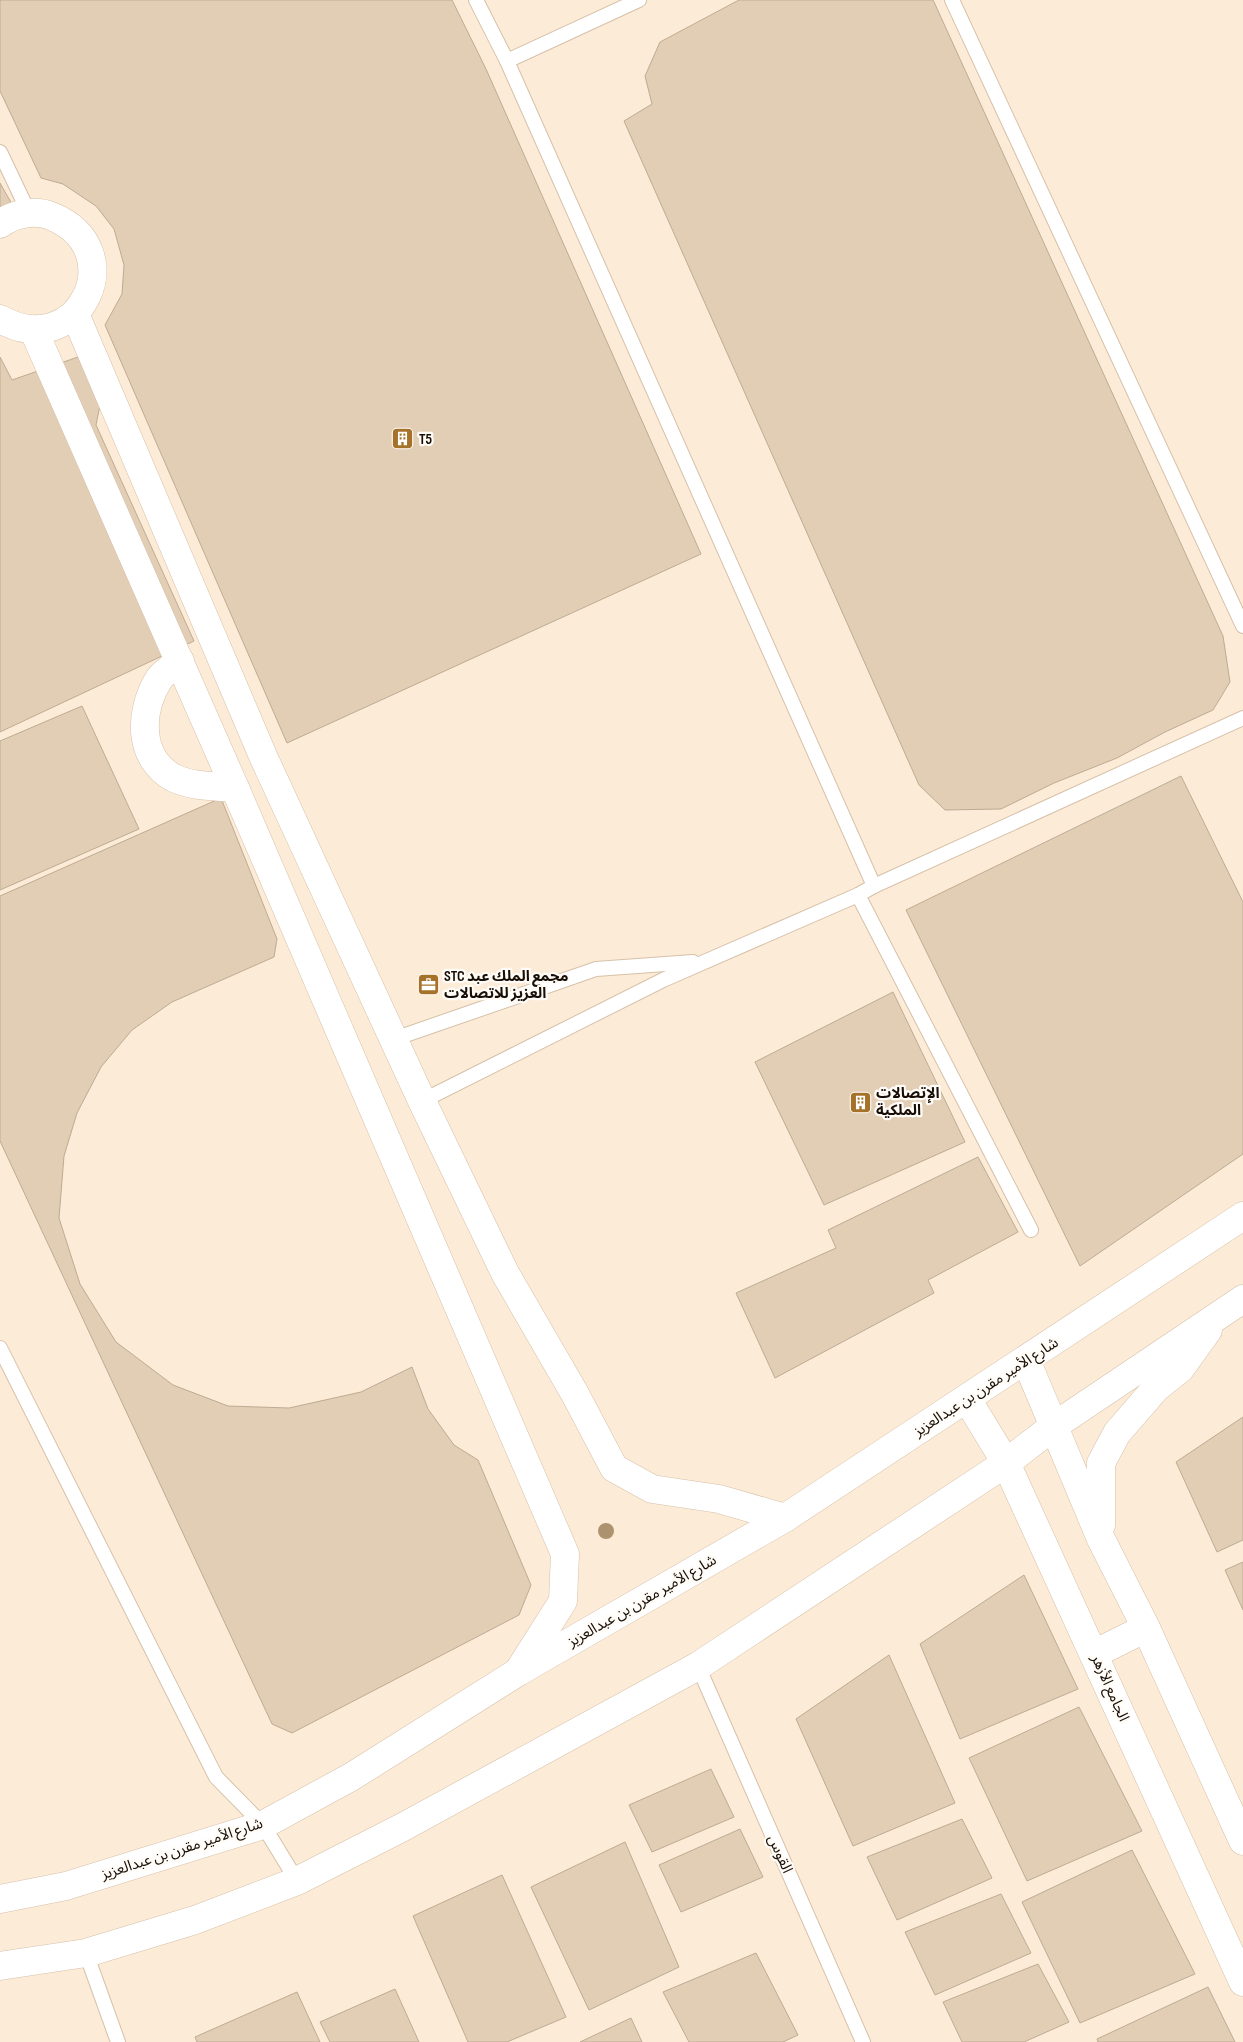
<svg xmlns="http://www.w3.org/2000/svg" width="1243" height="2042" viewBox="0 0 1243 2042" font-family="'Sofia Sans Condensed','Noto Sans Arabic',sans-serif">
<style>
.building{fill:#e2cdb5;stroke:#bfab93}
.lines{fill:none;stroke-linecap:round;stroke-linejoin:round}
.lane-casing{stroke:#d6c1a9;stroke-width:16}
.secondary-casing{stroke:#d6c1a9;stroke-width:29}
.lane{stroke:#fff;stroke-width:14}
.secondary{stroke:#fff;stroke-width:28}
.tree{fill:#ad926f}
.labels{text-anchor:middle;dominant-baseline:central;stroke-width:4.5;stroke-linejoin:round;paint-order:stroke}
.poi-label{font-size:15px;font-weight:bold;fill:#170f07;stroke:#fffbf6;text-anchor:start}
.street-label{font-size:15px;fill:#170f07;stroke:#fffbf6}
</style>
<rect width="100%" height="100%" fill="#fcebd7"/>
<!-- building -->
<g class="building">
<path d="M0,0h452l34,69 215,485 -414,189 -182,-418 17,-31 2,-29 -10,-36 -18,-23 -33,-22 -22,-6 -41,-87z"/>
<path d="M739,0h194l1,2 289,634 7,46 -17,28 -48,22 -48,26 -63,25 -53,26 -56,1 -26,-25 -295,-664 28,-17 -7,-28 15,-34z"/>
<path d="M0,183l13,23 -13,7z"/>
<path d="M0,357l12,23 66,-23 22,48 -4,20 98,216 -194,91z"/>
<path d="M82,706l57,123 -139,61v-149z"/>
<path d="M1181,776l62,126v252l-163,112 -174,-356z"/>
<path d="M221,798l56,141 -3,18 -102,45 -40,28 -31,37 -24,46 -13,43 -5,62 21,66 36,58 57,43 55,21 61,2 72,-16 51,-25 16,42 26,36 24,15 53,125 -12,30 -227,118 -20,-9 -272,-583v-245z"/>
<path d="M893,992l72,150 -141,63 -69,-143z"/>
<path d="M978,1157l40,75 -90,48 6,13 -159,85 -39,-85 100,-45 -8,-18z"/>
<path d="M1243,1417v123l-26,12 -41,-90z"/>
<path d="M1243,1562v48l-18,-40z"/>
<path d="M1024,1575l54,114 -118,50 -40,-95z"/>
<path d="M889,1655l66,148 -102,43 -57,-127z"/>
<path d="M1079,1707l63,124 -115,50 -58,-123z"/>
<path d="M711,1769l23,48 -82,35 -23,-47z"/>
<path d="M962,1819l30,59 -95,42 -30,-63z"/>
<path d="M740,1829l23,48 -82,35 -22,-47z"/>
<path d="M625,1842l54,125 -90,43 -58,-123z"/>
<path d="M1132,1850l63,124 -115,49 -58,-121z"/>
<path d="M502,1875l64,142 -59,25h-39l-55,-126z"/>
<path d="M1001,1894l30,59 -96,42 -30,-63z"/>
<path d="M756,1953l42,82 -15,7h-94l-26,-50z"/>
<path d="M1038,1964l31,58 -45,20h-62l-19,-40z"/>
<path d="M1208,1987l27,55h-137l-1,-3z"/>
<path d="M395,1989l24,53h-89l-10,-20z"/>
<path d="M297,1992l23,50h-123l-2,-5z"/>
<path d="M631,2018l11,24h-62z"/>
</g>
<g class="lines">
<defs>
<g id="lane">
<path d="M476,0l31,61 367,825"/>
<path d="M952,0l291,626"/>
<path d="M507,61l132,-61"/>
<path d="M0,152l29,61"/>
<path d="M858,895l173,335"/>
<path d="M394,1039l202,-70 97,-7"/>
<path d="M422,1101l241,-121 195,-85 16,-9 369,-168"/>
<path d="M0,1348l216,429 47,48 34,56"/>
<path d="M698,1666l165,376"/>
<path d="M86,1953l32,89"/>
</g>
<g id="secondary">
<path d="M0,224c13,-10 35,-15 51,-8 83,33 28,148 -51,103"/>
<path d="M75,314l188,442 159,345 83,172 70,121 39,74 38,21 67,10 66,19"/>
<path d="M34,331l201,457 330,766 -2,47 -45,71"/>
<path d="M180,661c-7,6 -16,11 -21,18 -20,32 -22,79 15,99 19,9 41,8 61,10"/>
<path d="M1026,1360l75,179 45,89 97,213"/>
<path d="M967,1399l39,64 237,519"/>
<path d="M1101,1525v-62l16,-30 39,-45 24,-19 28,-39"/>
<path d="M1094,1654l52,-26"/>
<path d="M0,1899l66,-13 197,-61 88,-48 167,-105 267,-154 458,-302"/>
<path d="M0,1966l86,-13 109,-33 102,-39 106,-54 295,-161 308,-203 48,-37 189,-127"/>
</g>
</defs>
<!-- lane casing -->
<use href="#lane" class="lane-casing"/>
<!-- secondary casing -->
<use href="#secondary" class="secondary-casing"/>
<!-- lane -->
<use href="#lane" class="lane"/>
<!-- secondary -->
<use href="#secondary" class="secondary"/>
</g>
<!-- trees -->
<circle class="tree" cx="606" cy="1531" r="8"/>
<!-- icons -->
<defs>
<symbol id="building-square" viewBox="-11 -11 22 22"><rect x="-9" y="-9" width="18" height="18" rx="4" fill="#a6722a" stroke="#fffbf6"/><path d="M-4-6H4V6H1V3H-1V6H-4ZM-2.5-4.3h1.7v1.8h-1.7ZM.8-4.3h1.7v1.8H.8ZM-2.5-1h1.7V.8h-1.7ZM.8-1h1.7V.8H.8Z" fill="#fff"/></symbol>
<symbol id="office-square" viewBox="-11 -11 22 22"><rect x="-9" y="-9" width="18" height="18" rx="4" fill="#a6722a" stroke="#fffbf6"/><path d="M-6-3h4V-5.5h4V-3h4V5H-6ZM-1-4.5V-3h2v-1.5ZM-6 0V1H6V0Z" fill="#fff"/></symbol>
</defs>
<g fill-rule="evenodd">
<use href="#building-square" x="390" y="426" width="25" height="25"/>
<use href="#office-square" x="416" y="972" width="25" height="25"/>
<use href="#building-square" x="848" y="1090" width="25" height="25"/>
</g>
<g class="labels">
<!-- poi labels -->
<g class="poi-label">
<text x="419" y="439">T5</text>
<text x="444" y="976">STC مجمع الملك عبد<tspan x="444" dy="17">العزيز للاتصالات</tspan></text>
<text x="876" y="1093">الإتصالات<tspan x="876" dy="17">الملكية</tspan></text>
</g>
<!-- street labels -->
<g class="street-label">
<text transform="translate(986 1387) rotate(-33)">شارع الأمير مقرن بن عبدالعزيز</text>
<text transform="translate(642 1601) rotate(-30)">شارع الأمير مقرن بن عبدالعزيز</text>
<text transform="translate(1110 1688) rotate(66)">الجامع الأزهر</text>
<text transform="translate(182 1849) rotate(-18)">شارع الأمير مقرن بن عبدالعزيز</text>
<text transform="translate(780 1854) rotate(66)">القوس</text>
</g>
</g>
</svg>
